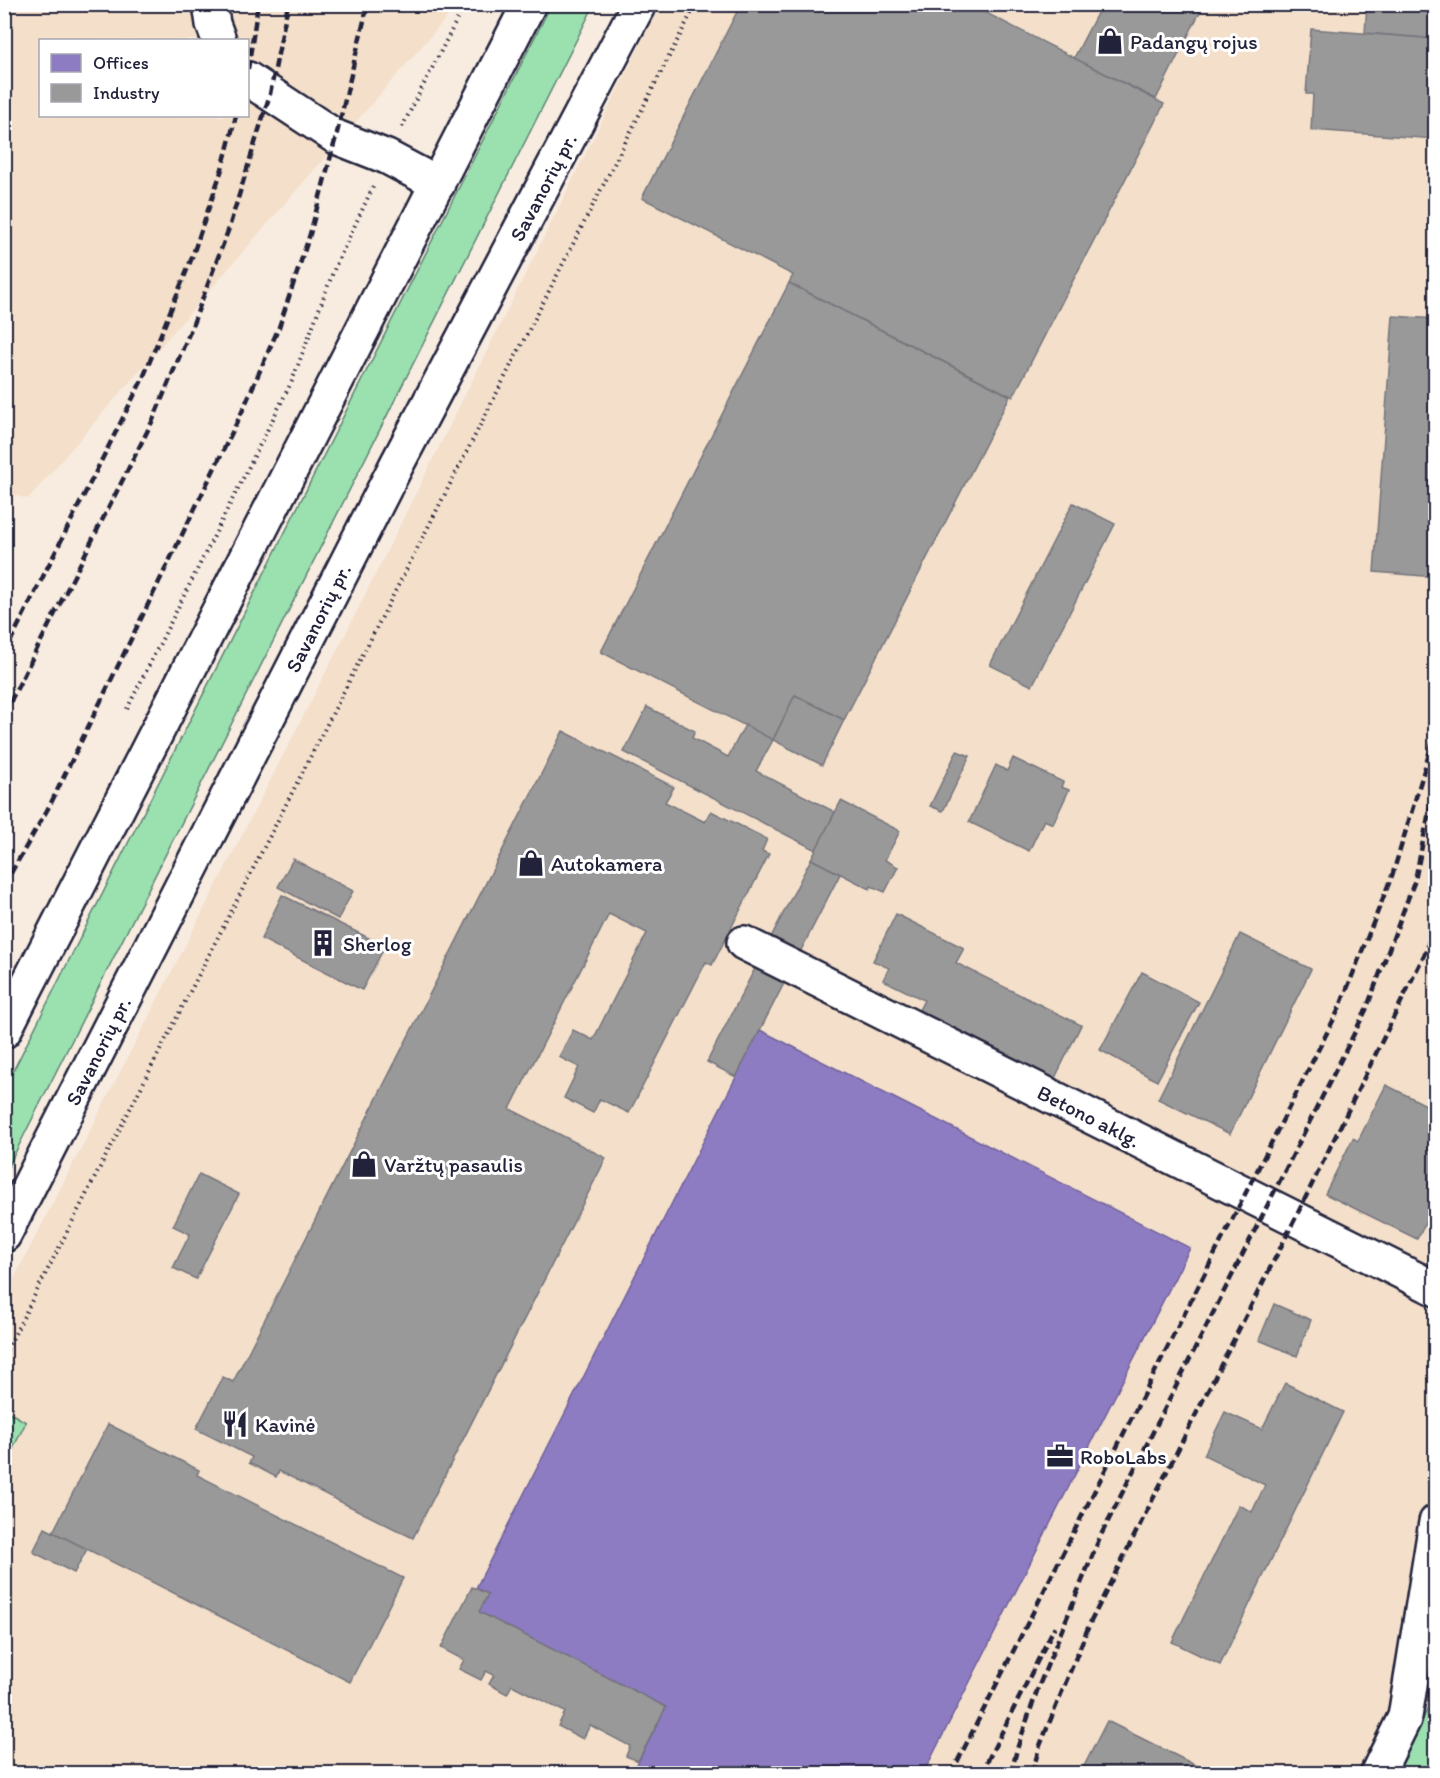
<svg xmlns="http://www.w3.org/2000/svg" width="1440" height="1778" viewBox="0 0 1440 1778" font-family="Itim,sans-serif">
<style>
.built{fill:#f3dfca;fill-rule:evenodd}
.green{fill:#9ae1af;stroke:#5e8275;stroke-width:1.5}
.offices{fill:#8e7cc3;stroke:#6e619a;stroke-width:1.5}
.industry{fill:#999;stroke:#75757d;stroke-width:1.5}
.lines{fill:none;stroke-linecap:round;stroke-linejoin:round}
.minor-casing{stroke:#22223b;stroke-width:38}
.highway-casing{stroke:#22223b;stroke-width:38}
.path{stroke:#22223b;stroke-width:4;stroke-dasharray:1.5 4.5;stroke-linecap:butt}
.minor{stroke:#fff;stroke-width:33}
.highway{stroke:#fff;stroke-width:33}
.rail{stroke:#22223b;stroke-width:4.5;stroke-dasharray:9 4.5;stroke-linecap:butt}
.labels{text-anchor:middle;dominant-baseline:central;stroke-width:6;stroke-linejoin:round;paint-order:stroke}
.poi-label{font-size:21px;fill:#22223b;stroke:#fff;text-anchor:start}
.street-label{font-size:21px;fill:#22223b;stroke:#fff}
</style>
<rect width="100%" height="100%" fill="#f8ece0"/>
<filter id="ink" filterUnits="userSpaceOnUse"><feTurbulence type="fractalNoise" baseFrequency=".0167" numOctaves="2"/><feDisplacementMap in="SourceGraphic" scale="12" xChannelSelector="R" yChannelSelector="G"/><feConvolveMatrix kernelMatrix="1 2 1 2 8 2 1 2 1" color-interpolation-filters="sRGB"/></filter>
<g filter="url(#ink)">
<!-- built -->
<g class="built">
<path d="M4,5h450l-5,10 -421,484 -24,-7zM40,40h208v76h-208z"/>
<path d="M660,5h775v1768h-1430l-1,-475 346,-673z"/>
</g>
<!-- green -->
<g class="green">
<path d="M551,5h43l-589,1168v-86z"/>
<path d="M5,1410l21,12 -21,43z"/>
<path d="M1435,1666v107h-38l34,-71z"/>
</g>
<!-- offices -->
<path class="offices" d="M760,1030l430,218 -267,526h-291l34,-67 -187,-95 9,-18 -12,-6z"/>
<!-- industry -->
<g class="industry">
<path d="M741,4h228l195,100 -151,293 -224,-114 4,-8 -151,-77z"/>
<path d="M1102,4h102l-48,95 -82,-41z"/>
<path d="M1367,4h69v35l-71,-6z"/>
<path d="M1311,29l125,10v100l-125,-9 2,-36h-7z"/>
<path d="M789,283l221,113 -166,324 -49,-25 -22,45 -172,-88z"/>
<path d="M1393,316l43,3v258l-62,-5z"/>
<path d="M1073,503l42,21 -83,162 -42,-21z"/>
<path d="M795,695l49,25 -22,45 -49,-25z"/>
<path d="M647,707l48,24 -3,7 36,19 17,-32 28,15 -17,31 79,41 -19,38 -192,-98z"/>
<path d="M563,731l111,56 -9,15 40,20 6,-11 56,28 -5,12 7,3 -57,111 -6,-3 -77,151 -29,-14 -7,14 -29,-15 15,-31 -20,-10 14,-27 20,10 54,-107 -38,-19 -99,195 96,49 -193,380 -134,-67 -3,6 -27,-14 3,-6 -56,-28 27,-52 10,5z"/>
<path d="M957,751l13,5 -27,55 -13,-5z"/>
<path d="M1013,758l50,24 -2,5 8,3 -16,34 -9,-4 -15,31 -60,-29 27,-57 11,6z"/>
<path d="M841,801l59,30 -15,29 13,7 -13,25 -14,-6 -1,3 -59,-30z"/>
<path d="M293,859l60,32 -15,28 -60,-32z"/>
<path d="M811,859l29,15 -104,203 -29,-15z"/>
<path d="M282,895l103,51 -23,44 -101,-51z"/>
<path d="M896,914l68,34 -8,15 125,62 -28,57 -136,-68 7,-14 -41,-20 6,-12 -16,-7z"/>
<path d="M1240,934l71,35 -81,165 -72,-35z"/>
<path d="M1142,972l57,30 -42,79 -57,-31z"/>
<path d="M1386,1085l50,25v92l-19,37 -92,-45 28,-56 5,3z"/>
<path d="M199,1174l40,20 -43,85 -23,-11 17,-34 -17,-8z"/>
<path d="M1274,1304l37,16 -14,36 -38,-16z"/>
<path d="M1285,1383l58,29 -123,253 -48,-23 67,-137 13,7 13,-27 -61,-30 21,-43 37,17z"/>
<path d="M108,1424l91,46 -2,5 206,103 -53,104 -297,-150z"/>
<path d="M45,1528l42,21 -13,24 -41,-21z"/>
<path d="M472,1587l16,7 -9,18 187,95 -28,54 -12,-5 4,-10 -40,-21 -7,14 -25,-13 7,-14 -53,-27 -5,9 -18,-10 5,-9 -8,-4 -5,9 -22,-11 5,-9 -23,-12z"/>
<path d="M1107,1721l106,53h-133z"/>
</g>
<g class="lines">
<defs>
<g id="minor">
<path d="M210,4l3,20 6,16"/>
<path d="M248,79l88,58 51,20 51,27"/>
<path d="M744,943l692,346"/>
<path d="M1377,1774l28,-57 31,-195"/>
</g>
<g id="highway">
<path d="M4,1031l525,-1027"/>
<path d="M4,1235l393,-771 242,-460"/>
</g>
</defs>
<!-- minor casing -->
<use href="#minor" class="minor-casing"/>
<!-- highway casing -->
<use href="#highway" class="highway-casing"/>
<!-- path -->
<g class="path">
<path d="M402,127l63,-123"/>
<path d="M127,709l165,-328 43,-114 38,-80"/>
<path d="M4,1355l692,-1351"/>
</g>
<!-- minor -->
<use href="#minor" class="minor"/>
<!-- highway -->
<use href="#highway" class="highway"/>
<!-- rail -->
<g class="rail">
<path d="M248,69l10,-65"/>
<path d="M4,654l139,-276 48,-118 31,-91 14,-53"/>
<path d="M4,714l149,-294 38,-91 37,-98 42,-137 18,-90"/>
<path d="M4,885l46,-80 191,-391 38,-87 31,-93 26,-97 32,-133"/>
<path d="M951,1774l388,-765 54,-136 43,-142"/>
<path d="M981,1774l74,-148"/>
<path d="M1011,1774l6,-25 21,-61 62,-151 266,-527 49,-130 21,-102"/>
<path d="M1032,1774l7,-26 51,-125 205,-404 131,-268 10,-32"/>
</g>
</g>
</g>
<!-- icons -->
<defs>
<symbol id="shop-bare" viewBox="-9 -9 18 18"><path d="M-5-2.5h2.3a2.7 3.5 0 0 1 5.4 0H5L5.5 6h-11ZM-1.5-2.5h3a1.5 2.3 0 0 0-3 0Z" fill="#22223b" stroke="#fff" stroke-width="2.5" paint-order="stroke"/></symbol>
<symbol id="building-bare" viewBox="-9 -9 18 18"><path d="M-4-6H4V6H1V3H-1V6H-4ZM-2.5-4.3h1.7v1.8h-1.7ZM.8-4.3h1.7v1.8H.8ZM-2.5-1h1.7V.8h-1.7ZM.8-1h1.7V.8H.8Z" fill="#22223b" stroke="#fff" stroke-width="2.5" paint-order="stroke"/></symbol>
<symbol id="restaurant-bare" viewBox="-9 -9 18 18"><path d="M-5-6h1v4h1v-4h1v4h1v-4h1v5L-1.5 .5V6h-2V.5L-5-1ZM5-6V6H3V1.5H1.5Q1.5-4 5-6Z" fill="#22223b" stroke="#fff" stroke-width="2.5" paint-order="stroke"/></symbol>
<symbol id="office-bare" viewBox="-9 -9 18 18"><path d="M-6-3h4V-5.5h4V-3h4V5H-6ZM-1-4.5V-3h2v-1.5ZM-6 0V1H6V0Z" fill="#22223b" stroke="#fff" stroke-width="2.5" paint-order="stroke"/></symbol>
</defs>
<g fill-rule="evenodd">
<use href="#shop-bare" x="1091" y="22" width="38" height="38"/>
<use href="#shop-bare" x="512" y="844" width="38" height="38"/>
<use href="#building-bare" x="304" y="924" width="38" height="38"/>
<use href="#shop-bare" x="345" y="1145" width="38" height="38"/>
<use href="#restaurant-bare" x="216" y="1405" width="38" height="38"/>
<use href="#office-bare" x="1041" y="1437" width="38" height="38"/>
</g>
<g class="labels">
<!-- poi labels -->
<g class="poi-label">
<text x="1130" y="41">Padangų rojus</text>
<text x="551" y="863">Autokamera</text>
<text x="343" y="943">Sherlog</text>
<text x="384" y="1164">Varžtų pasaulis</text>
<text x="255" y="1424">Kavinė</text>
<text x="1080" y="1456">RoboLabs</text>
</g>
<!-- street labels -->
<g class="street-label">
<text transform="translate(543 187) rotate(-62)">Savanorių pr.</text>
<text transform="translate(318 618) rotate(-63)">Savanorių pr.</text>
<text transform="translate(98 1051) rotate(-63)">Savanorių pr.</text>
<text transform="translate(1089 1116) rotate(27)">Betono aklg.</text>
</g>
</g>
<!-- margin -->
<rect width="1440" height="1778" fill="none" stroke="#fff" stroke-width="24"/>
<rect x="12" y="12" width="1416" height="1754" fill="none" stroke="#22223b" stroke-width="2" filter="url(#ink)"/>
<!-- legend -->
<rect x="39" y="39" width="210" height="78" fill="#ffffff" stroke="#a7a7b1" stroke-width="1.5"/>
<rect x="51" y="54" width="30" height="18" fill="#8e7cc3" stroke="#a7a7b1" stroke-width="1.5"/>
<text x="93" y="69" font-size="18" fill="#22223b">Offices</text>
<rect x="51" y="84" width="30" height="18" fill="#999999" stroke="#a7a7b1" stroke-width="1.5"/>
<text x="93" y="99" font-size="18" fill="#22223b">Industry</text>
</svg>
